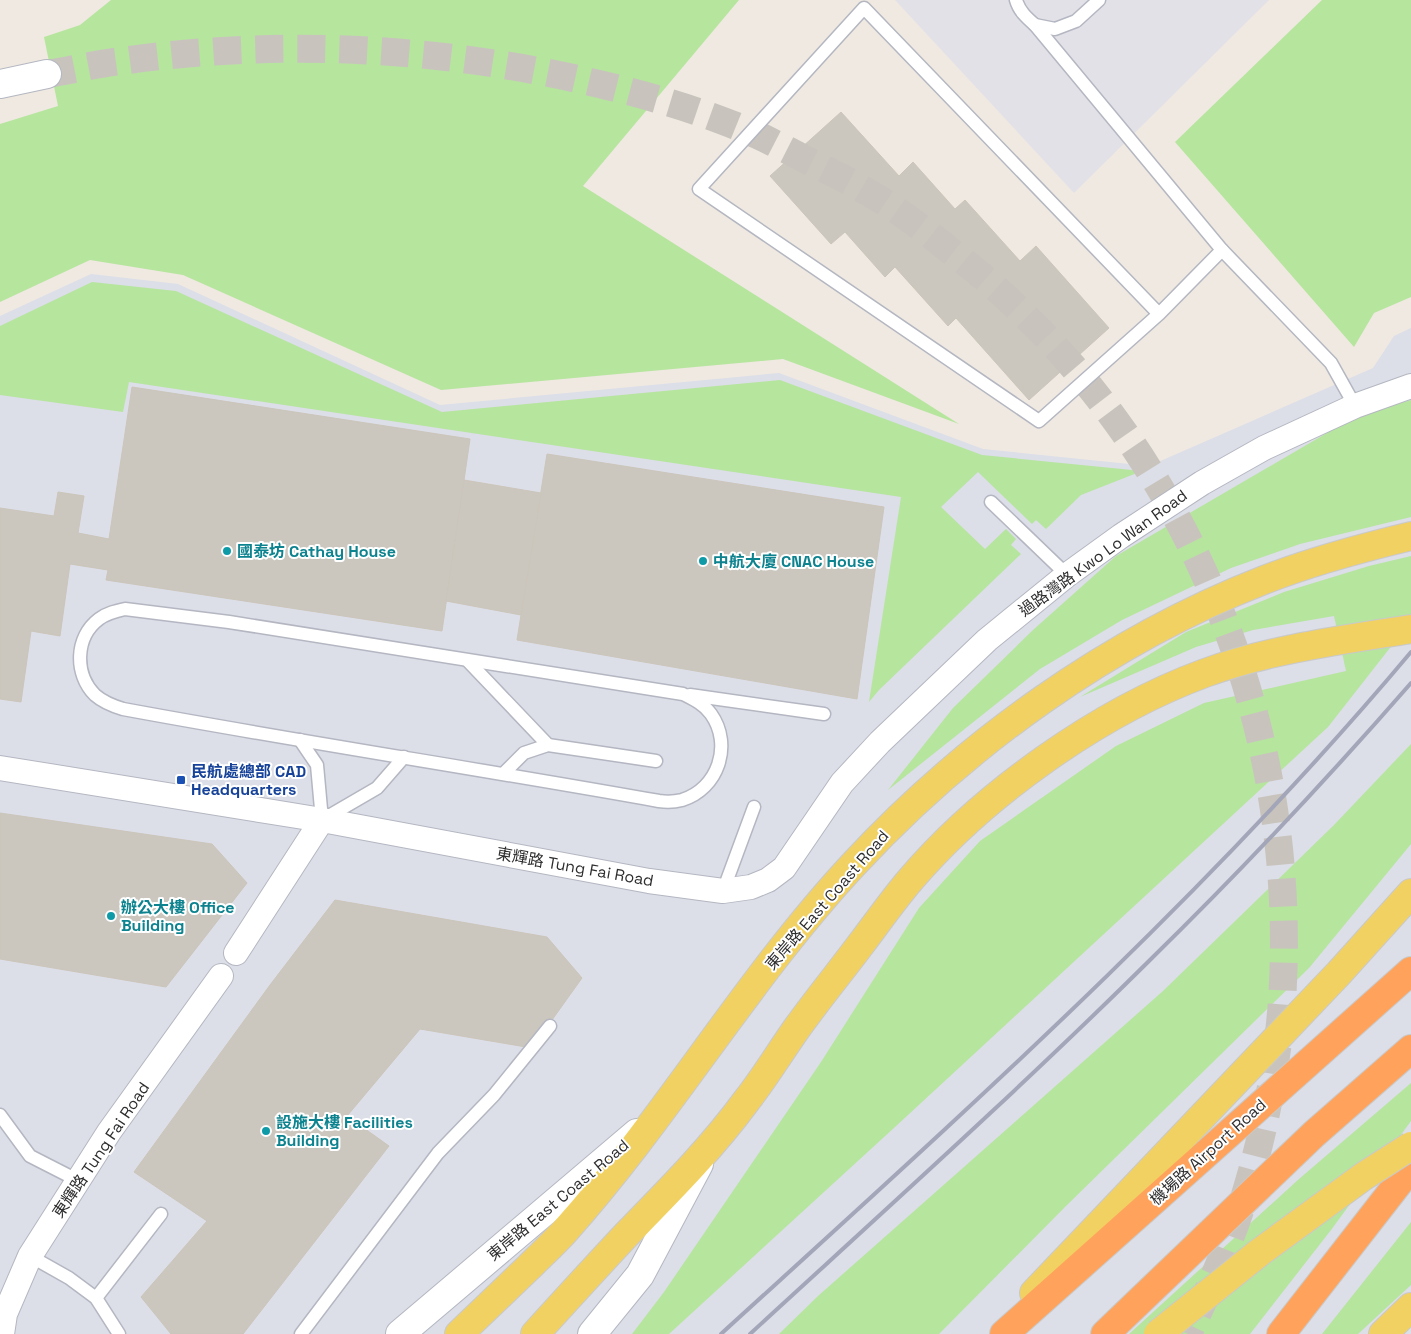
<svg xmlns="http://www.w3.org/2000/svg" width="1411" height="1334" viewBox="0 0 1411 1334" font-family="'Space Grotesk','Noto Sans TC',sans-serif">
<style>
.industrial{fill:#e3e1e8}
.airport{fill:#dcdee8}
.green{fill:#b6e59e}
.building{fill:#cbc7bf;stroke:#cbc5ba}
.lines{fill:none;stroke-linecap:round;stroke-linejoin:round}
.secondary-tunnel{stroke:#c8c4bd;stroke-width:28;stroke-dasharray:28 14;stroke-linecap:butt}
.service-casing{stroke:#b4b7c1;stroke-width:15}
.minor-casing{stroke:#b4b7c1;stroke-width:26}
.tertiary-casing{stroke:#b4b7c1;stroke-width:30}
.secondary-casing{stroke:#b4b7c1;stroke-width:30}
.primary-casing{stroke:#c9c9c9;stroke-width:30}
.motorway-casing{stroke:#c9c9c9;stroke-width:30}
.service{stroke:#fff;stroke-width:12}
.minor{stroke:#fff;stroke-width:24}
.tertiary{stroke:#fff;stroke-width:28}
.secondary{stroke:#fff;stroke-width:28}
.primary{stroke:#f2d163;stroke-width:28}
.motorway{stroke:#ffa35c;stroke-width:28}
.rail{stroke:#a3a6b8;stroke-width:4}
.primary-bridge-casing{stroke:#c9c9c9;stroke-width:30;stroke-linecap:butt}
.primary-bridge{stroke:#f2d163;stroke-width:28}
.culture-dot{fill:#0f9aa8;stroke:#fff;stroke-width:2}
.transit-dot{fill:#1a4fb4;stroke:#fff;stroke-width:2}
.labels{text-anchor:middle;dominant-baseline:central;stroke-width:4;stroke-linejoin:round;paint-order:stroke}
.culture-label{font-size:16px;font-weight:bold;fill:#0d838f;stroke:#fff;text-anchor:start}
.street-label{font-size:16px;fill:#2e2e2e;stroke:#fff}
.transit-label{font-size:16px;font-weight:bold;fill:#164399;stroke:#fff;text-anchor:start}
</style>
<rect width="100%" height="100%" fill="#efe9e1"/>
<!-- industrial -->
<path class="industrial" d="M895,0h374l-195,193z"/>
<!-- airport -->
<path class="airport" d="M91,274l87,10 262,121 339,-32 204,76 166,17 224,-98 21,-32 17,-8v1006h-1411v-1018z"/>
<!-- green -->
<g class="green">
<path d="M111,0h628l-156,186 376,238 -176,-65 -342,31 -258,-115 -93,-15 -90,42v-178l58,-18 -14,-69 36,-12z"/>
<path d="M1322,0h89v297l-37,16 -20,34 -179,-205z"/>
<path d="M92,282l84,9 266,121 338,-32 202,75 160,16 -61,24 -35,34 -10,-9 -4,4 -54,-52 -37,35 44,42 21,-20 10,10 -5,6 10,9 -142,136 -10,12 32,-205 -772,-115 -6,30 -123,-17v-69z"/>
<path d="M1411,400v117l-111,27 -69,24 -109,52 -82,49 -152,121 65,-82 80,-78 83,-74 240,-140z"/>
<path d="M1411,556v65l-83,106 -433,400 -226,207h-37l32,-42 157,-230 98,-154 61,-67 136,-95 88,-43 142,-32 -12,-55 -81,14 -57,17 -116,50 106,-65 98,-40 85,-26z"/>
<path d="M1411,744v100l-102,124 -244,239 -126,127h-160l39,-38 345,-305 171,-166z"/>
<path d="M1411,1083v38l-80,109 -81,104h-121l170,-155z"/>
<path d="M1411,1222v63l-53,49h-36z"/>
</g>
<!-- building -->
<g class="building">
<path d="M841,112l58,64 14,-14 42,47 10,-9 55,61 16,-15 73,82 -80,72 -73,-82 -8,8 -53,-59 -10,10 -40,-45 -14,12 -61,-68z"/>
<path d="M132,387l338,52 -28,192 -336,-51 2,-10 -38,-6 -10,72 -29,-5 -10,71 -21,-3v-191l54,8 4,-24 26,4 -6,37 31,6z"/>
<path d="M547,454l337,53 -27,192 -340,-59z"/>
<path d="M464,480l77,13 -20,122 -75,-14z"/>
<path d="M0,813l212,31 35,39 -81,104 -166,-28z"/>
<path d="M335,900l212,37 35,41 -50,70 -112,-19 -73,87 42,30 -146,188h-72l-30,-37 66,-76 -73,-49 136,-187z"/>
</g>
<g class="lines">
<!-- secondary-tunnel -->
<path class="secondary-tunnel" d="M47,74c24,-4 49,-10 74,-13 150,-21 304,-15 452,17 59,13 119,29 175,53 17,7 33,16 49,24 22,12 45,22 67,35 31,17 60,40 88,62 222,170 344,452 331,730 -3,76 -22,171 -48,243 -14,37 -30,73 -47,109"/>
<defs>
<g id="service">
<path d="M1016,0c3,11 11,18 19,25l187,225 109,113 24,43"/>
<path d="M1035,25l20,4 21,-8 23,-21"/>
<path d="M1159,314l-295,-306 -165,181 340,232 120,-107 63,-64"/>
<path d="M991,502l76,73"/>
<path d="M125,609l104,13 454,72c10,5 21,10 28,20 22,31 7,75 -29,86 -8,2 -16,2 -23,1 -179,-32 -358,-59 -536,-92 -10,-3 -20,-7 -28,-14 -21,-21 -20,-58 4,-76 8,-6 17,-8 26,-10z"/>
<path d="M468,661l80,84"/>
<path d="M690,695l134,19"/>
<path d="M300,740l17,25 5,55 55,-32 27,-31"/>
<path d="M504,773l20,-20 24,-8 108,16"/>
<path d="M723,891l31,-84"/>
<path d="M0,1115l30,41 49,25"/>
<path d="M30,1256l39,22 27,20 23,36"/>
<path d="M96,1298l65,-84"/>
<path d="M301,1334l137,-181 56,-58 56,-69"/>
</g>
<g id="minor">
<path d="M0,768l322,52 327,61 74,10 28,-4 17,-7 16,-12 58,-85 38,-41 107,-102 80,-65 54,-39 81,-53 62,-35 91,-42 56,-20"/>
<path d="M236,953l86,-133"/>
<path d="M2,1334l3,-20 25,-58 79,-124 112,-156"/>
</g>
<g id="tertiary">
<path d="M400,1334l237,-201"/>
<path d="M592,1334l48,-59 59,-111"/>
</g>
<path id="secondary" d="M0,84l47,-10"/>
<g id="primary">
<path d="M1034,1293l305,-320 72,-80"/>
<path d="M459,1334c23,-22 46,-44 69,-66 12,-12 25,-24 36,-36 104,-116 183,-253 289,-367 112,-121 257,-225 411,-285 48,-19 97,-32 147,-44"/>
<path d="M535,1334c30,-33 60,-66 91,-99 42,-43 85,-86 121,-135 18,-23 33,-48 50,-72 20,-28 43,-56 64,-84 16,-21 32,-44 50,-65 73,-85 188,-167 294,-206 66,-24 137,-33 206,-44"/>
<path d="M1383,1334l28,-27"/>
</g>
<g id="motorway">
<path d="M1004,1334l407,-363"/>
<path d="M1105,1334l209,-200 97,-85"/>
<path d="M1281,1334l130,-167"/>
</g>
</defs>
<!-- service casing -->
<use href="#service" class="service-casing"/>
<!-- minor casing -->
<use href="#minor" class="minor-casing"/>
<!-- tertiary casing -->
<use href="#tertiary" class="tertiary-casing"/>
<!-- secondary casing -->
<use href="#secondary" class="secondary-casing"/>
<!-- primary casing -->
<use href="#primary" class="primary-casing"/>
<!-- motorway casing -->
<use href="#motorway" class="motorway-casing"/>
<!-- service -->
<use href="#service" class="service"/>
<!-- minor -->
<use href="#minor" class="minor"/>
<!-- tertiary -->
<use href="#tertiary" class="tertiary"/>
<!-- secondary -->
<use href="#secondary" class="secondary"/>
<!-- primary -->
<use href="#primary" class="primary"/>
<!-- motorway -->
<use href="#motorway" class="motorway"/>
<!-- rail -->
<g class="rail">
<path d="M721,1334c239,-218 482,-434 690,-682"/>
<path d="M750,1334c135,-124 272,-247 402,-376 90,-88 176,-180 259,-275"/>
</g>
<defs>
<path id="primary-bridge" d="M1158,1334l102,-82 104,-76 47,-30"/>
</defs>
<!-- primary-bridge casing -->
<use href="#primary-bridge" class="primary-bridge-casing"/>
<!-- primary-bridge -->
<use href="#primary-bridge" class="primary-bridge"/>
</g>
<!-- markers -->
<g class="culture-dot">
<circle cx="227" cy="551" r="5"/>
<circle cx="703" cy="561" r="5"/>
<circle cx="111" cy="916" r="5"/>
<circle cx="266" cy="1131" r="5"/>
</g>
<rect class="transit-dot" x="176" y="775" width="10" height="10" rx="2.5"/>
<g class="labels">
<!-- culture labels -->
<g class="culture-label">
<text x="237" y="551">國泰坊 Cathay House</text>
<text x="713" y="561">中航大廈 CNAC House</text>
<text x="121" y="907">辦公大樓 Office<tspan x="121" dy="18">Building</tspan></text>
<text x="276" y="1122">設施大樓 Facilities<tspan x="276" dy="18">Building</tspan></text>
</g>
<!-- street labels -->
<g class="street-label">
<text transform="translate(1103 553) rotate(-36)">過路灣路 Kwo Lo Wan Road</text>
<text transform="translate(575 867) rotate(10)">東輝路 Tung Fai Road</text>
<text transform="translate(827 900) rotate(-49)">東岸路 East Coast Road</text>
<text transform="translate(101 1150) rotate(-56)">東輝路 Tung Fai Road</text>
<text transform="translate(1208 1152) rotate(-42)">機場路 Airport Road</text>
<text transform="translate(558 1200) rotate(-40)">東岸路 East Coast Road</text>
</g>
<!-- transit labels -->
<g class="transit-label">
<text x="191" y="771">民航處總部 CAD<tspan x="191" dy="18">Headquarters</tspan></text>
</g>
</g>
</svg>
